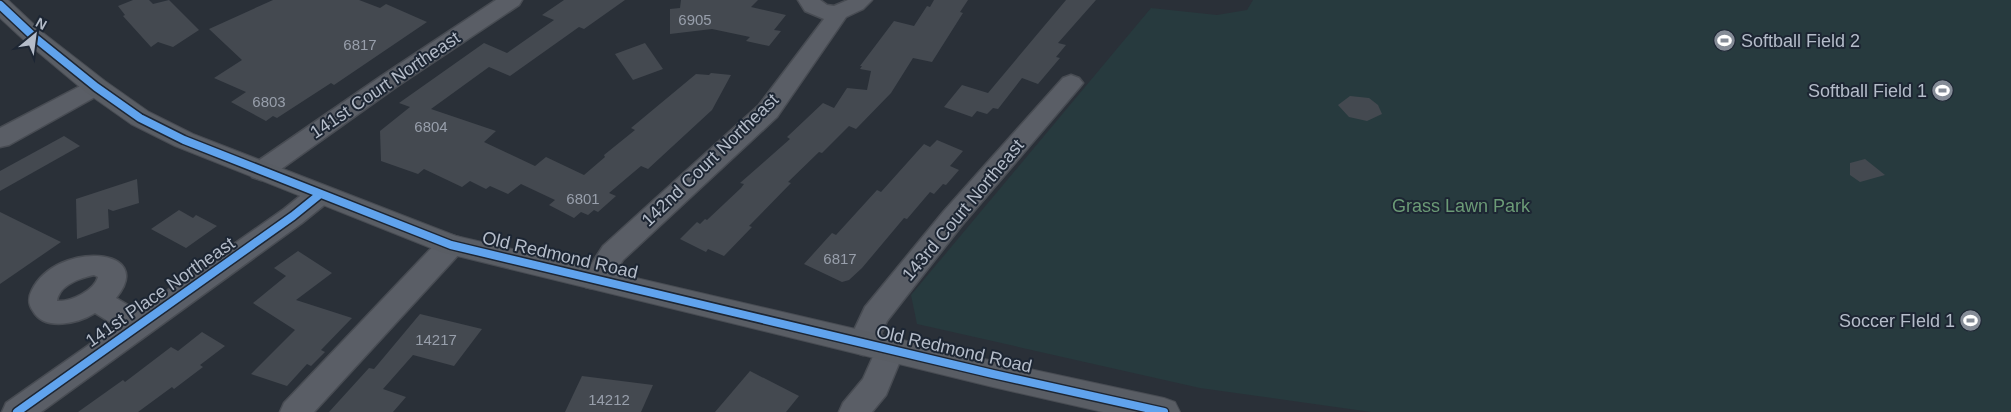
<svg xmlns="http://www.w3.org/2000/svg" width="2011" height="412" viewBox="0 0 2011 412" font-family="Helvetica,sans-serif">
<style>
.green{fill:#273a3e}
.building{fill:#444950}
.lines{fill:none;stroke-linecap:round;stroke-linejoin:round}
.minor-casing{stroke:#484c53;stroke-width:3}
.secondary-casing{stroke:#484c53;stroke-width:2}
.minor{fill:#5a5e66;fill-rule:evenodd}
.secondary{fill:#595d64;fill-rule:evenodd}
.cycleway-casing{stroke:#1d2633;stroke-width:11}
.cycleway{stroke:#60a3ed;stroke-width:8}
.labels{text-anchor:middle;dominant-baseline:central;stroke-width:4;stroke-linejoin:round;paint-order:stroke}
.number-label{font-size:15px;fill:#989fab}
.poi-label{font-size:18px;fill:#b4bcc9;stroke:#1d2633;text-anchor:end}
.street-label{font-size:18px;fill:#b4bcc9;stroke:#1d2633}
.park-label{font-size:18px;fill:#6b9a76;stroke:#1d2633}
</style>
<rect width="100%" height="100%" fill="#2a3038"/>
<!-- green -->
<path class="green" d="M1253,0h758v412h-640l-171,-24 -283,-64 -6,-29 240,-287 66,7 30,-5z"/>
<!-- building -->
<g class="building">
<path d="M133,0h16l4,4 16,-4 30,30 -26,17 -15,-5 -7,5 -28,-31 2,-1 -7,-9z"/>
<path d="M273,0h86l21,8 6,-4 41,18 -93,63 -3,-2 -54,35 -4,-2 -7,5 -35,-19 15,-10 -32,-14 28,-18 -33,-31z"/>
<path d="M564,0h61l-41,29 -5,-2 -69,49 -21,-9 -58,42 65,22 -12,11 51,24 11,-9 38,18 21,-18 -1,-2 31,-25 -4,-2 65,-54 13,1 2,-2 20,2 -19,35 -64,59 -7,-3 -32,27 7,3 -18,16 -4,-2 -6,5 -7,-3 -7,6 -25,-13 6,-5 -34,-16 -13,10 -18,-8 -4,3 -16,-8 -8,6 -38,-18 -6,5 -37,-13 -1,-30 30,-24 -11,-4 85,-60 23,10 47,-33 -12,-5z"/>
<path d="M681,0h77l-7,7 35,8 -12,15 7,1 -12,15 -23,-5 4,-4 -38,-8 -42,5v-25l10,-1z"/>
<path d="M934,0h34l-8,12 3,1 -31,49 -19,-4 -22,35 -35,36 -7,-3 -27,27 -3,-1 -31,30 3,1 -42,43 3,1 -28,29 -16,-7 -2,3 -26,-13 17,-17 3,2 5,-5 2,1 34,-32 3,-4 -4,-1 50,-44 -3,-2 36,-34 11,5 13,-20 20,2 4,-19 -11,-2 2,-3h-2l34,-45 20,5 13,-20 3,1z"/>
<path d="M1066,0h30l-38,43 8,2 -10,12 4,1 -22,26 -16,-6 -24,31 -5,-1 -6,6 -10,-3 -5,6 -28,-10 18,-22 26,8z"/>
<path d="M645,43l18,26 -30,11 -18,-26z"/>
<path d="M1350,96l19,2 9,7 4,9 -15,7 -18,-4 -11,-12z"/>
<path d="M64,136l16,10 -80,45v-20z"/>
<path d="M937,140l26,11 -13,15 9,4 -13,15 -3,-1 -9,10 -4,-2 -23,27 -3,-1 -42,50 -13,12 -7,2 -38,-18 28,-31 4,2 41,-45 4,2 43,-48 6,3z"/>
<path d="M1865,159l20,16 -25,7 -10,-7v-12z"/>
<path d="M137,179l2,24 -26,8 -5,-2 1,19 -32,11 -1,-40z"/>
<path d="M179,210l14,8 3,-3 21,11 -31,22 -35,-19z"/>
<path d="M0,212l61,30 -61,42z"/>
<path d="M298,251l34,22 -36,27 56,18 -31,32 4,2 -14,14 -4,-2 -20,22 -36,-12 44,-44 -42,-27 33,-27 -12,-8z"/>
<path d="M420,314l62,15 -28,37 -41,-11 -30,34 23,8 -13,15h-64l40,-44 5,1z"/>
<path d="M202,332l23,14 -25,19 3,2 -29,22 -2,-2 -34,25h-60l45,-32 2,2 46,-35 7,4z"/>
<path d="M750,371l49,25 -13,16h-71z"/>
<path d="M582,376l71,9 -12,27h-76z"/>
</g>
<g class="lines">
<defs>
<g id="minor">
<path d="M496,0h26l-3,5 -123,82 -126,90 -9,3 -9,-3 -4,-6 4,-6 128,-88z"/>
<path d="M798,0h22l7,5 7,1 14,-6h24l-9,9 -17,8 -69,100 -154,143c-11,17 -14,34 -37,27l-4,-8 21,-33 156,-141 65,-86 -19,-8z"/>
<path d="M1071,75l8,3 4,5 -4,5 -117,137 -75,96 -14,30 -10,4 -10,-4 -5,-8 17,-36 79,-96 119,-133z"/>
<path d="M96,79l8,3 4,5 -4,5 -95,53 -9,2v-19l88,-46z"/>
<path d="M319,186l9,2 4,7 -4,7 -26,21 -261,189h-39l4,-9 110,-77 -21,-13c-16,10 -50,19 -62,-2 -5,-7 -5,-13 -1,-21 25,-50 126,-43 84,8l22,13 146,-102 26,-21zM94,275l4,2c-4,14 -27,25 -41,24 2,-16 23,-23 37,-26z"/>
<path d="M451,235l10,3 4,7 -4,7 -147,160h-34l4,-9 157,-165z"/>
<path d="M890,337l10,4 5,8 -19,46 -14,17h-33l4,-9 20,-24 17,-38z"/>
</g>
<path id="secondary" d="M0,0h8l34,32 63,49 44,31 44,22 263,102 537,125 171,37 11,4 5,10h-77l-110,-25 -552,-135 -266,-106 -44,-22 -44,-31 -61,-51 -26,-24z"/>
</defs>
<!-- minor casing -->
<use href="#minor" class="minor-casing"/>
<!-- secondary casing -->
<use href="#secondary" class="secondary-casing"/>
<!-- minor -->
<use href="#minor" class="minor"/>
<!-- secondary -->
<use href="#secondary" class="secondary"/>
<defs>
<g id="cycleway">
<path d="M0,5l34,32 62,50 44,31 44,22 267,105 542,129 171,38"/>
<path d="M17,412l276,-196 26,-21"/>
</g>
</defs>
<!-- cycleway casing -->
<use href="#cycleway" class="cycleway-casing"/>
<!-- cycleway -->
<use href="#cycleway" class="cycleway"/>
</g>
<!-- icons -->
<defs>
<symbol id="stadium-disc" viewBox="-11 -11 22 22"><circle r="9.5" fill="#848b96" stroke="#1d2633"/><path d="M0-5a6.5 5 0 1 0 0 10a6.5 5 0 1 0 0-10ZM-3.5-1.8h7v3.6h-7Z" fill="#fff"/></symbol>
</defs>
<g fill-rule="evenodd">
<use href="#stadium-disc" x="1712" y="28" width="25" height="25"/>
<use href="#stadium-disc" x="1930" y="78" width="25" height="25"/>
<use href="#stadium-disc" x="1958" y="308" width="25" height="25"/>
</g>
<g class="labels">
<!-- number labels -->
<g class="number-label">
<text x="695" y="19">6905</text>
<text x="360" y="44">6817</text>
<text x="269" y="101">6803</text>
<text x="431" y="126">6804</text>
<text x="583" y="198">6801</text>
<text x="840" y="258">6817</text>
<text x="436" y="339">14217</text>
<text x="609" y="399">14212</text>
</g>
<!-- poi labels -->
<g class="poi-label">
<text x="1741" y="41" text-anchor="start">Softball Field 2</text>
<text x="1927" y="91">Softball Field 1</text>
<text x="1955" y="321">Soccer FIeld 1</text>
</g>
<!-- street labels -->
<g class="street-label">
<text transform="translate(385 85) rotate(-34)">141st Court Northeast</text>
<text transform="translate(710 160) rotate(-44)">142nd Court Northeast</text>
<text transform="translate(963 210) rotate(-50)">143rd Court Northeast</text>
<text transform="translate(560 255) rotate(13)">Old Redmond Road</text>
<text transform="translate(160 292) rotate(-35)">141st Place Northeast</text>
<text transform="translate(954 349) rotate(13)">Old Redmond Road</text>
</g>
<!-- park labels -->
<g class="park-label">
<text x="1461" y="206">Grass Lawn Park</text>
</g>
</g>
<!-- north arrow -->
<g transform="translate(35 35) rotate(29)" stroke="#1d2633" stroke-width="4" paint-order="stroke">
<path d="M0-4L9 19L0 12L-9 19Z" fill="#b4bcc9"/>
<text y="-8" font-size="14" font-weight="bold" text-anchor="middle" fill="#b4bcc9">N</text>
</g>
</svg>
